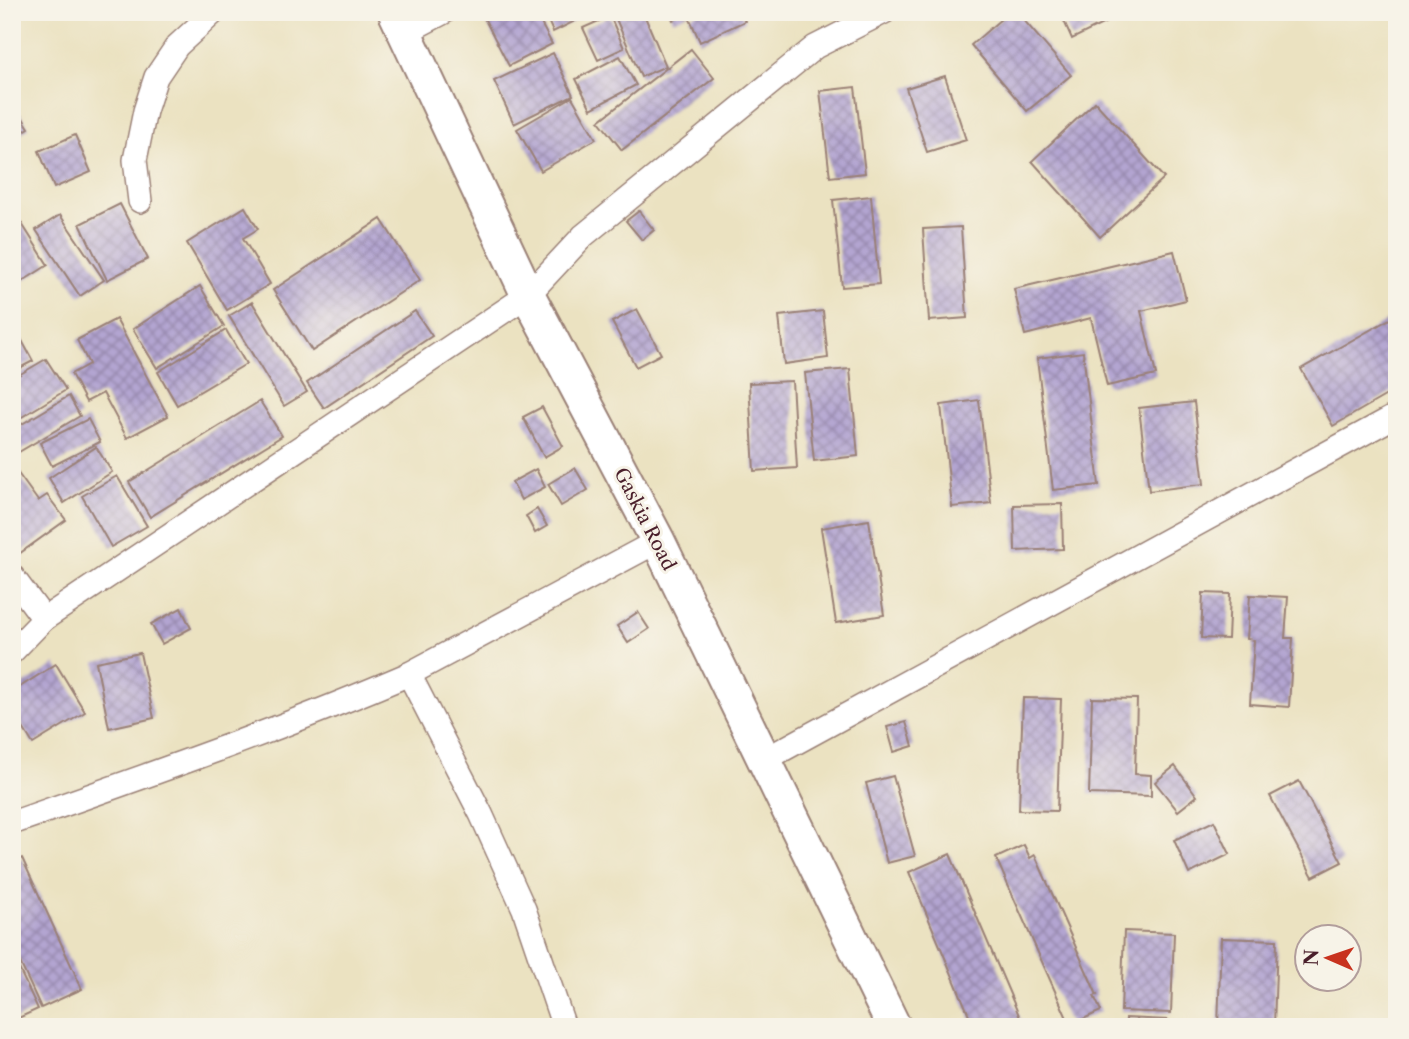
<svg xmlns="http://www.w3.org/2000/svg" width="1409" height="1039" viewBox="0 0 1409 1039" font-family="'Libre Caslon Text',serif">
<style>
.building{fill:url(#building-cross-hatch)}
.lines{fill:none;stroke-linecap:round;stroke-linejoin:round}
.minor-casing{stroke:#9a8076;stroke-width:26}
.secondary-casing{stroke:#9a8076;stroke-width:37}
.minor{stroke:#fff;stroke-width:23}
.secondary{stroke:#fff;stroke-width:33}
.labels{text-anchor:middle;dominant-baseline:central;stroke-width:6;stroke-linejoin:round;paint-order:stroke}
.street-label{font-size:19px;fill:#4a1f2b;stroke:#f7f3e8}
</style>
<defs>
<pattern id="building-cross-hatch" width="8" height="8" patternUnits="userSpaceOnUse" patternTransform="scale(1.75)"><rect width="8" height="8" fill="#b3a5d1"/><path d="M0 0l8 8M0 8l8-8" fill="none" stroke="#9486aa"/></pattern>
</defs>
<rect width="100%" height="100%" fill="#f7f3e8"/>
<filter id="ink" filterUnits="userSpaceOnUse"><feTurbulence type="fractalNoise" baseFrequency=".0143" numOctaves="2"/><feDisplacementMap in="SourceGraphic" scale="14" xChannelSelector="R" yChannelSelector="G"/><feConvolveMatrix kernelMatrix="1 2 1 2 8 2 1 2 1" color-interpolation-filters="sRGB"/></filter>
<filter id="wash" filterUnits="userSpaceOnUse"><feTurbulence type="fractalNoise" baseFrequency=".00686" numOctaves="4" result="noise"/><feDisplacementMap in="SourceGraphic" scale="28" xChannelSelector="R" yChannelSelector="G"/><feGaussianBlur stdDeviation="1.57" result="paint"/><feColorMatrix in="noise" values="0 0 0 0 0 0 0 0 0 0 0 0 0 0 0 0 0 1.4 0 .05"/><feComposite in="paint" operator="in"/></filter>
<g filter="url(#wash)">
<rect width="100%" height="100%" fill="#ebe2c1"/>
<g id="blocks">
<!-- building -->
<g class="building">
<path d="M484,12h51l17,32 -43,22 -27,-52z"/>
<path d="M544,12h49l-40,20z"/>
<path d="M613,12h30l23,54 -25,11z"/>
<path d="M670,12h22l-19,8z"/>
<path d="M699,12h41l5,9 -45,21 -11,-25z"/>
<path d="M1009,12h8l54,63 -44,36 -56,-66z"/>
<path d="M1060,12h67l-55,27z"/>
<path d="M610,16l14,32 -26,12 -15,-32z"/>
<path d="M691,49l23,29 -92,72 -23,-29z"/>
<path d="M553,53l20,42 -59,29 -20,-43z"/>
<path d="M620,56l16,29 -45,24 -15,-30z"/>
<path d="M945,76l21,64 -39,12 -21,-64z"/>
<path d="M855,87l10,86 -35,4 -10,-86z"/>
<path d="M572,97l24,42 -55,32 -24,-42z"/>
<path d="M12,101l17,27 -17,11z"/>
<path d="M1095,102l69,76 -64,59 -68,-76z"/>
<path d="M75,135l16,37 -37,16 -15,-37z"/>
<path d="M871,196l8,88 -37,3 -9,-87z"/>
<path d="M120,204l28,55 -41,21 -27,-56z"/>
<path d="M245,207l13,22 -15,9 27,46 -43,26 -40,-67z"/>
<path d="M12,208l36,57 -36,23z"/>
<path d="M639,211l15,19 -12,10 -16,-19z"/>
<path d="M60,215l44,65 -24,16 -44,-66z"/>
<path d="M381,219l39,61 -108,71 -39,-61z"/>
<path d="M961,227l6,91 -38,3 -6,-92z"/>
<path d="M1174,251l12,49 -45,11 15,64 -49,11 -16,-68 -66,17 -11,-46z"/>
<path d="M200,286l24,40 -67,42 -24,-39z"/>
<path d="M252,302l55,90 -23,14 -55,-90z"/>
<path d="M637,309l24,45 -25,13 -24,-45z"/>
<path d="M415,311l17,25 -108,72 -17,-25z"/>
<path d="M823,311l5,47 -44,6 -5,-48z"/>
<path d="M1397,315v74l-64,37 -32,-57z"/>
<path d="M116,319l52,97 -41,22 -24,-45 -17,9 -15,-28 18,-10 -12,-24z"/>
<path d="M12,322l21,39 -21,11z"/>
<path d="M226,330l20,34 -69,41 -19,-33z"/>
<path d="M1083,352l16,133 -46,5 -16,-132z"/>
<path d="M46,359l20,31 -54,33v-44z"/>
<path d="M850,369l8,87 -44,5 -9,-88z"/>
<path d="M792,381l5,87 -43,3 -5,-88z"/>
<path d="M69,396l11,20 -68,40v-26z"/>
<path d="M979,400l12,103 -39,4 -11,-102z"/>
<path d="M260,401l22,35 -132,81 -21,-35z"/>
<path d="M1194,402l10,82 -55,7 -10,-83z"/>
<path d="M542,407l21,39 -19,11 -21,-40z"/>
<path d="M88,419l12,23 -48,24 -12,-23z"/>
<path d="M96,447l16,25 -48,31 -15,-25z"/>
<path d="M12,465l26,36 9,-6 19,25 -50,36 -4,-6z"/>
<path d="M575,468l13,22 -27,16 -13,-22z"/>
<path d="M536,469l9,18 -24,13 -9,-18z"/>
<path d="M117,476l30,50 -36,21 -29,-51z"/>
<path d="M1062,504l1,45 -48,2 -1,-46z"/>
<path d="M537,509l10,17 -12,7 -9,-17z"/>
<path d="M869,520l15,95 -48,8 -15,-95z"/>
<path d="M1203,593l27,1 -2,45 -27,-1z"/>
<path d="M1250,595l38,2 -3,41h8l-4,69 -39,-3 4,-64 -7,-1z"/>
<path d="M181,608l10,20 -29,16 -11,-20z"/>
<path d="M638,612l11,17 -21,14 -11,-17z"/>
<path d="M140,653l14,65 -45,10 -13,-66z"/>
<path d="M56,664l29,48 -52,32 -21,-34v-18z"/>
<path d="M1023,698l38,1 -4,112 -38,-1z"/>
<path d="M1092,698l45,1 -2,75 16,1v21l-62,-2z"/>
<path d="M906,722l7,24 -19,6 -7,-25z"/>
<path d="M1175,766l22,30 -19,15 -23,-29z"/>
<path d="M893,776l22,80 -28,7 -21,-80z"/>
<path d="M1299,781l43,81 -29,15 -43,-81z"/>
<path d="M1214,821l16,33 -41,20 -15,-34z"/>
<path d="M1024,845l6,13 5,-3 62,140 -3,1 7,15 -31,14 -74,-167z"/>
<path d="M950,854l74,173h-50l-65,-155z"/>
<path d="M22,858l60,131 -41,19 -29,-63v-82z"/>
<path d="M1124,931l50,2 -3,80 -50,-2z"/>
<path d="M1221,938l56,2 -3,87h-56z"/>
<path d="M12,954l26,55 -26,12z"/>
<path d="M1126,1018l42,2 -1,7h-41z"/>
</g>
</g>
</g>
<g filter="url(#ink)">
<use href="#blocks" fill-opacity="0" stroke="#9a8076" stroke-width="2"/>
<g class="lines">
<defs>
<g id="minor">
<path d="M404,33l40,-21"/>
<path d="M140,201l-5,-41 10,-49 11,-34 21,-31 37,-34"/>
<path d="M12,576l32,43"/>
<path d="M12,652l32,-33 484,-324 55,-59 232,-189 69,-35"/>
<path d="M409,674l249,-133"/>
<path d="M764,760l633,-345"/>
<path d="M12,823c134,-47 267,-93 397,-149l72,140 43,95 40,118"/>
</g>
<path id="secondary" d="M395,12l133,283 130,246 236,486"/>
</defs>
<!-- minor casing -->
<use href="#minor" class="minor-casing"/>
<!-- secondary casing -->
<use href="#secondary" class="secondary-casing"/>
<!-- minor -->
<use href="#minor" class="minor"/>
<!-- secondary -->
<use href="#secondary" class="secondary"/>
</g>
</g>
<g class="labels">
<!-- street labels -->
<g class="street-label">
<text transform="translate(645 519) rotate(63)">Gaskia Road</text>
</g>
</g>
<!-- margin -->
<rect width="1409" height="1039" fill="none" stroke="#f7f3e8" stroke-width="42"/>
<!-- north arrow -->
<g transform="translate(1328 958) rotate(272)"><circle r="33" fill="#f7f3e8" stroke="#b29e9c" stroke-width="2"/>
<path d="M0-5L12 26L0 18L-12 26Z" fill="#c8321e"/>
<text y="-10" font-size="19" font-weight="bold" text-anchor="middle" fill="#4a1f2b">N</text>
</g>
</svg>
